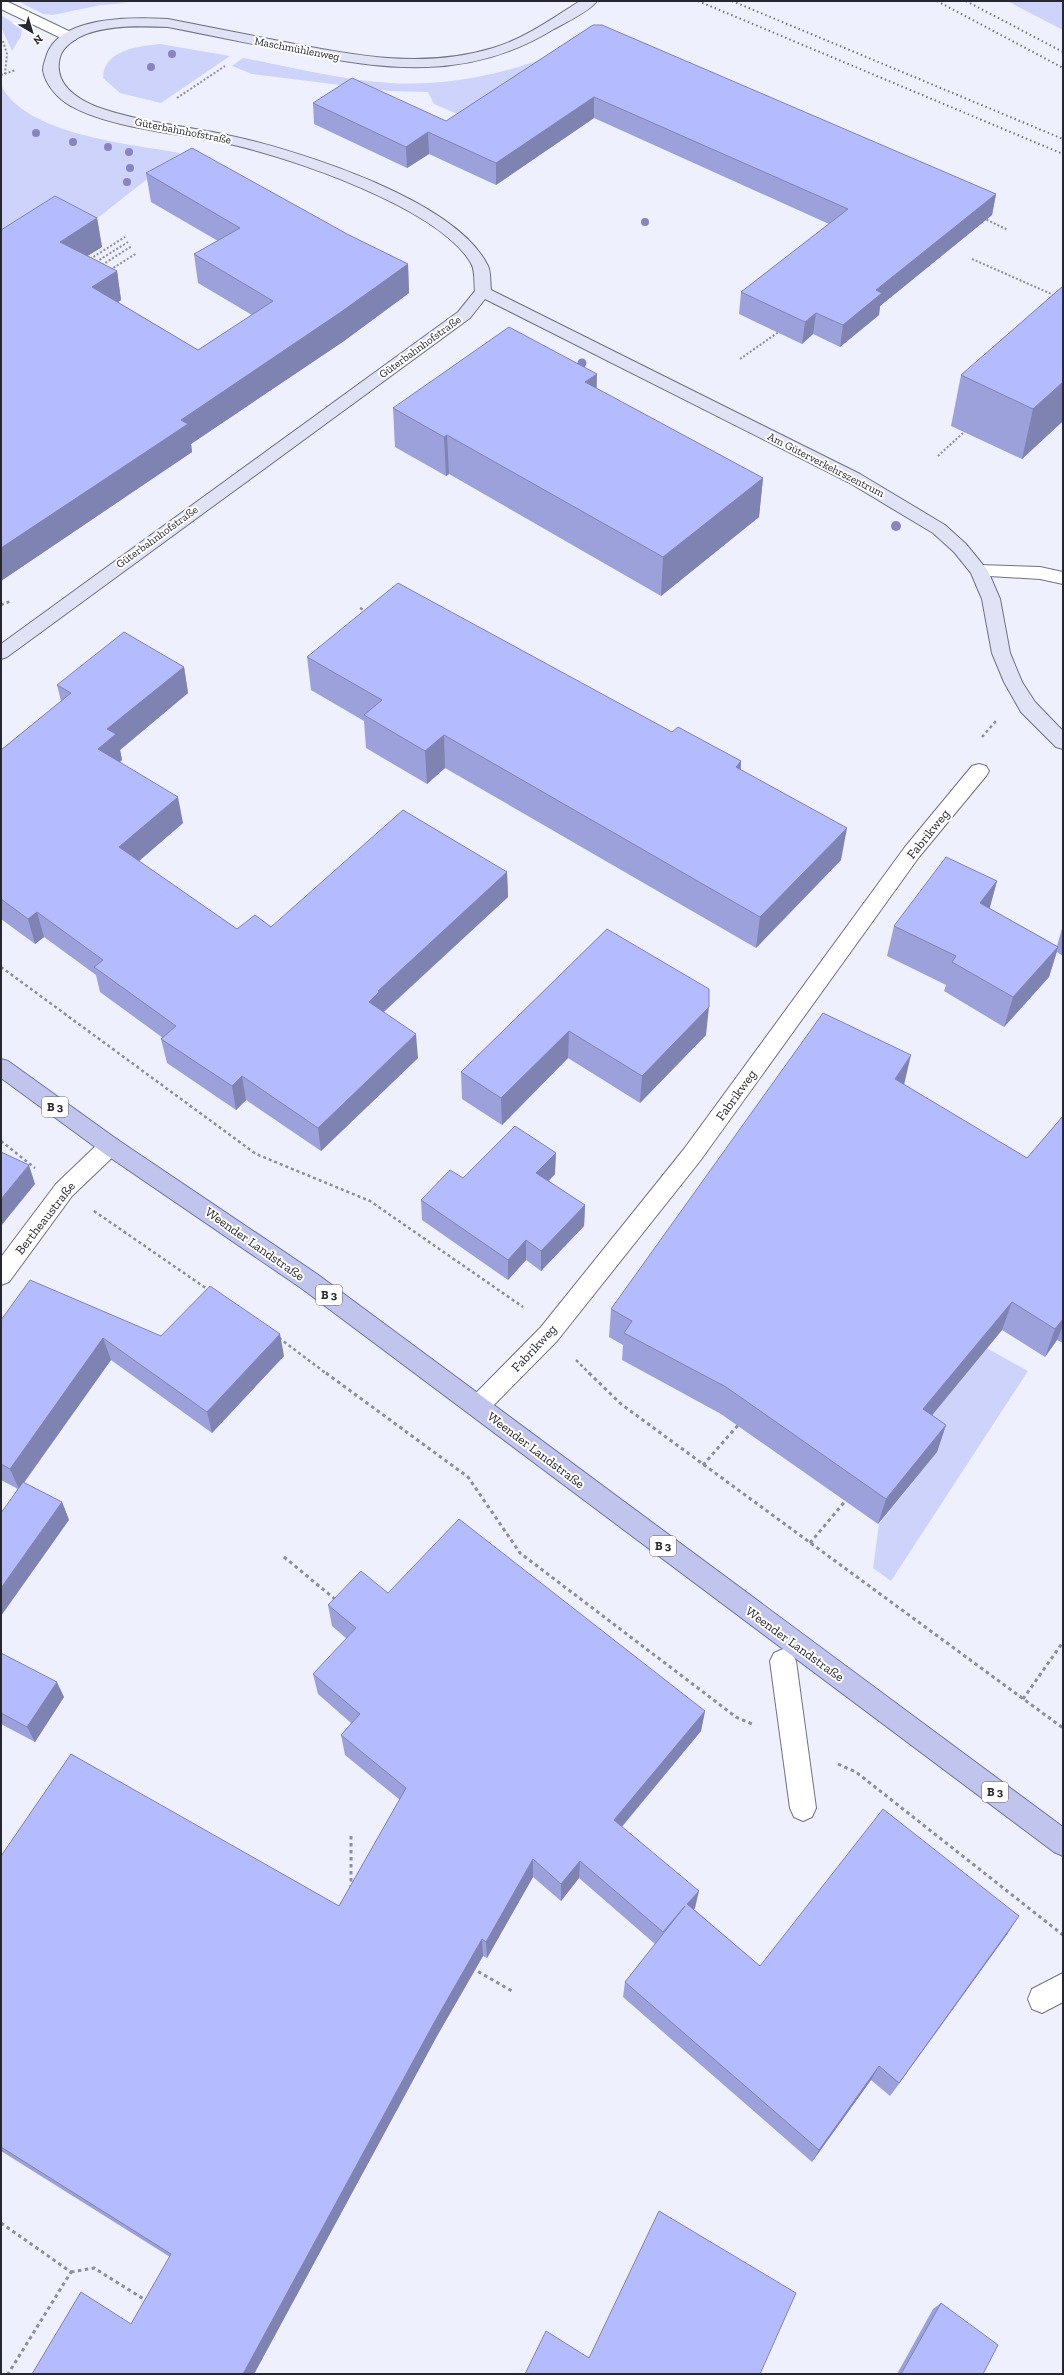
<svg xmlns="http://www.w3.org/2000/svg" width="1064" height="2375" viewBox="0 0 1064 2375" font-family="'Zilla Slab',serif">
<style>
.green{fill:#ced3fb}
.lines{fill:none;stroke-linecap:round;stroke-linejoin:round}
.lane-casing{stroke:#6f7286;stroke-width:2}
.street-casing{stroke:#6f7286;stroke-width:2}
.secondary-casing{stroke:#6f7286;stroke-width:2}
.primary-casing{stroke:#6f74a2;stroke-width:2}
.path-far2{stroke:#8e8f9b;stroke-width:2;stroke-dasharray:2 2;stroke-linecap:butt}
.path-far1{stroke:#8e8f9b;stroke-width:2.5;stroke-dasharray:3 3;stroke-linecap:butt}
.path{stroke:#8e8f9b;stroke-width:3;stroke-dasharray:3.5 3.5;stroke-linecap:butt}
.lane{fill:#fff;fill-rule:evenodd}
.street{fill:#fff;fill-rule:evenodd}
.secondary{fill:#e0e2f6;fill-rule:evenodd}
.primary{fill:#c1c4ec;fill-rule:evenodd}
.rail{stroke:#767883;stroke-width:2;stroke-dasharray:1.5 3;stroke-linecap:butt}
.tree{fill:#8884be}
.wall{fill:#9ca1db}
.shaded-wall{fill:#7f83b2}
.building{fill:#b5bbff;stroke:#7f83b2}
.labels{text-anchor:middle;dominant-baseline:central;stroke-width:4;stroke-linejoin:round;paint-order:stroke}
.far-street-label{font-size:11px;fill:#262730;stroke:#fff}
.shield{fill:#fff;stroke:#67686e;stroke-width:1}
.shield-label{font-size:12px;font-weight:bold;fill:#262730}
.street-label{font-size:13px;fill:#262730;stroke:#fff}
</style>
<rect width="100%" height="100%" fill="#eef0fe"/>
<!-- green -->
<g class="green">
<path d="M18,1h89l22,2 -28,2 -48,10 -10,-1z"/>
<path d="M1007,1h56v29z"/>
<path d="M1,15l21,14 -1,7 -9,15 -11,-24z"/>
<path d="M160,44l70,12 -69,47 -41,-10 -17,-15c0,-28 36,-32 57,-34z"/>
<path d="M243,58c48,9 98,22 147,25 52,3 103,-6 152,-24l-66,63 -42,-18 -6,-12 -39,-1 -137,-17 -20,-8z"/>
<path d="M1,85c24,50 130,59 179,68l-100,79 -79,30z"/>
<path d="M878,1288l150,83 -137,210 -18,-13 6,-44 58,-72z"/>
</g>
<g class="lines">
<defs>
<g id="lane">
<path d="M783,1649l9,4 4,8 20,147 -4,9 -9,4 -9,-4 -4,-9 -20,-147 4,-8z"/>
<path d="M1063,1973v29l-21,11 -10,-4 -4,-10 4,-10z"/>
</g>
<g id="street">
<path d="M1,1h5l69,33 2,3 -2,3h-10l-64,-31z"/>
<path d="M979,565l61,2 23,5v12l-23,-5 -67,-4 -3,-4 3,-4z"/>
<path d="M979,764l7,2 3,5 -3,5 -67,81 -219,304 -143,180 -71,72 -8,3 -8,-3 -4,-7 4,-7 71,-72 143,-178 221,-302 67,-81z"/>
<path d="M110,1137l8,3 3,6 -3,6 -46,44 -63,86 -8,3v-28l55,-73 46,-44z"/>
</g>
<path id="secondary" d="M580,1h17c-7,10 -32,22 -43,28 -86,53 -167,41 -261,23 -42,-8 -83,-17 -125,-25 -27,-1 -56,-2 -82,7 -10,4 -23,12 -26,23 -7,26 15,41 37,50 45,16 93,19 139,30 67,15 221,64 252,129 3,6 2,16 3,24l369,184 85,51 21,19 22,27 12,28 10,54 12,29 13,20 28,29v18l-7,-2 -35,-35 -17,-30 -12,-29 -10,-54 -11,-26 -17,-21 -21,-19 -85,-51 -363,-183 -15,19 -463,339 -6,2v-15l457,-332 17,-21c-1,-8 0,-19 -3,-26 -30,-57 -185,-109 -247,-122 -44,-9 -116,-15 -154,-37 -13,-7 -26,-22 -28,-36 0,-5 2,-9 3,-13 12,-42 88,-40 122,-38 41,8 81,16 122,24 68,13 134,26 203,5 31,-9 60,-30 87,-47z"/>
<path id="primary" d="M1,1059l7,2 110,79 199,134 746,553v29l-9,-4 -753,-564 -199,-136 -101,-74z"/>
</defs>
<!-- lane casing -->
<use href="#lane" class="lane-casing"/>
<!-- street casing -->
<use href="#street" class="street-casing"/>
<!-- secondary casing -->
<use href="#secondary" class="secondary-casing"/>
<!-- primary casing -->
<use href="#primary" class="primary-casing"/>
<!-- path-far2 -->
<g class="path-far2">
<path d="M3,41l4,13 -2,20"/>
<path d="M1,75l15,-5"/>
<path d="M177,98l48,-32"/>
<path d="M983,218l25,12"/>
<path d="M90,259l35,-22"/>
<path d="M972,259l84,37"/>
<path d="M96,262l32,-20"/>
<path d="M102,265l30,-19"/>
<path d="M110,270l27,-17"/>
<path d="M740,359l40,-28"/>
<path d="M938,456l26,-24"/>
</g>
<!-- path-far1 -->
<g class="path-far1">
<path d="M1,605l10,-4"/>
<path d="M360,608l6,3"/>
<path d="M982,737l14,-16"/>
<path d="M1,967l255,187 114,47 153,106"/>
<path d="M1,1141l34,27"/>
<path d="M94,1211l116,80"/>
<path d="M279,1338l48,36"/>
<path d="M576,1360l14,14"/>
</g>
<!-- path -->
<g class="path">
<path d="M326,1373l142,104 52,76 216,164 16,7"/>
<path d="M589,1373l32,31 442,324"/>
<path d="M703,1465l37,-42"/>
<path d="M810,1543l37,-44"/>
<path d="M284,1557l52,43"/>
<path d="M1023,1699l40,-57"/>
<path d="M838,1764l18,8 207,163"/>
<path d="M351,1836v52"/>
<path d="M472,1968l40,23"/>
<path d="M1,2223l70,49 -63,102"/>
<path d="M71,2272l23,-4 53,33"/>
</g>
<!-- lane -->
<use href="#lane" class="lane"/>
<!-- street -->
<use href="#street" class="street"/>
<!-- secondary -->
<use href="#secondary" class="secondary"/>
<!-- primary -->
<use href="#primary" class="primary"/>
<!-- rail -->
<g class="rail">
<path d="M698,1l365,153"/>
<path d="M732,1l331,138"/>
<path d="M937,1l126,67"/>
<path d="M966,1l97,51"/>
</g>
</g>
<!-- trees -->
<g class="tree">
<circle cx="172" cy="54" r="4"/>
<circle cx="151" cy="67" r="4"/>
<circle cx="36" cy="133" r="4"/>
<circle cx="73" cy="142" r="4"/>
<circle cx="108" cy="147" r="4"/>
<circle cx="129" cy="152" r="4"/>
<circle cx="130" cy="168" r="4"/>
<circle cx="127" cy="182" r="4"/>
<circle cx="645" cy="222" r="4"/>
<circle cx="582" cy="363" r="4.5"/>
<circle cx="896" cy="526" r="5"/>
</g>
<!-- wall -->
<g class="wall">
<path d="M593,25l403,169 -4,21 -112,91 -1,9 -39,32 -27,-13 -11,10 -63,-30 2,-22 88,-68 -235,-106 -98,67 -67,-31 -22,14 -93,-44 -1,-21 133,18z"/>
<path d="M146,173l203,62 59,29 1,29 -65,48 -153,103 1,8 -191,129 96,-363 5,29 -15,9 30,15 4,29 -3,2 80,48 54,-35 -54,-32 -4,-29 24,-13 -67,-39z"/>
<path d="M1063,286v135l-41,38 -71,-33 10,-51z"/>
<path d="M596,389l167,89 -4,39 -98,79 -212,-122 -3,2 -51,-29 -2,-39z"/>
<path d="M307,657l365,75 69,29v9l100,90 -85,88 -311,-180 -18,16 -61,-36 -2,-27 -53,-31z"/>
<path d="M184,667l4,26 -68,57 2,10 -2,2 63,61 -44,38 98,68 34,-2 236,-55 1,25 -124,115 34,46 -97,93 -75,-51 -10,10 -69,-47 -6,-24 2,-1 -63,-46 -4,-17 -52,-38 -9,7 -34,-25v-169l60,-49 -4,-16z"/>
<path d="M997,881l-8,27 68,38 6,-21v31l-6,-4 -8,25 -45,50 -60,-36 2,-6 -59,-29 7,-30z"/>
<path d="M607,929l99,106 -66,68 -72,-45 -66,67 -40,-26 -1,-27z"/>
<path d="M904,1085l123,73 36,-42v227l-6,-3 -12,17 -43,-27 -70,85 14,10 -9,27 -59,72 -157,-110 -99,-54 1,-15 -14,-8 2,-28z"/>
<path d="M555,1174l-6,7 36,24 -1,21 -43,45 -15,-11 -18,20 -86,-60 -1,-20 42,-22z"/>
<path d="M1,1320l160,16 123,20 -72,77 -101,-73 -87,123 38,19 7,18 -51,-31 -17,-9z"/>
<path d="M388,1593l317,118 -4,20 -79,96 73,81 -1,1 66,57 248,-33 -118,163 -19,-16 -59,82 -189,-165 2,-15 30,-38 -76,-66 -18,23 -28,-24 -46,81 -4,-2 -46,80 -183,338h-222l99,-50 39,-67 -169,-106v-295l338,50 61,-106 -55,-45 -4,-20 10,-12 -33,-29 -5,-20 34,-35 -15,-13 -4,-21z"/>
<path d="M1,1653l63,44 -29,45 -34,-18z"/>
<path d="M941,2303l42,71h-86l36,-65z"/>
</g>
<!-- shaded-wall -->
<g class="shaded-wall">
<path d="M594,97v21l-98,67v-22z"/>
<path d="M428,132l1,22 -22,14 -1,-21z"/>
<path d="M996,194l-4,21 -112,91 -1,9 -39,32 3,-22 33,-35z"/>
<path d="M97,218l5,29 -37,23 -5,-28z"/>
<path d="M408,264l1,29 -65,48 -153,103 1,8 -191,129v-33l180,-128z"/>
<path d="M117,271l4,29 -24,15 -5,-28z"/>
<path d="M816,313l-3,21 -11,10 3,-22z"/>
<path d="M597,374l-1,39 -11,-31z"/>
<path d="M1063,382v39l-41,38 11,-50z"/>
<path d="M447,435l2,39 -3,2 -2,-39z"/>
<path d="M763,478l-4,39 -98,79 2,-39z"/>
<path d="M184,667l4,26 -68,57 2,10 -18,15 -6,-26 9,-20z"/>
<path d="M444,735l1,33 -18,16 -2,-33z"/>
<path d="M741,761l-3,32 -2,-26z"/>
<path d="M178,797l5,26 -58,50 -6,-26z"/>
<path d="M847,828l-6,32 -85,88 4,-31z"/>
<path d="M507,872l1,25 -127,117 -12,-12 9,-11z"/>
<path d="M997,881l-8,30 -9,-8z"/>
<path d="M37,912l7,25 -9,7 -7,-25z"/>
<path d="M1058,947l-9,30 -45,50 9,-30z"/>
<path d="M709,1007l-3,28 -66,68 2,-27z"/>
<path d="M569,1031l-1,27 -66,67 -1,-27z"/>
<path d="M416,1034l2,24 -97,93 -3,-23z"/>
<path d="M911,1055l-7,30 -9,-6z"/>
<path d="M242,1076l4,24 -10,10 -4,-24z"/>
<path d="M556,1153l-1,21 -19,19v-20z"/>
<path d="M29,1165l6,19 -34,42v-27z"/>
<path d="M585,1205l-1,21 -43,45v-20z"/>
<path d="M526,1240v20l-18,20v-20z"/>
<path d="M1012,1302l-10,28 -87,106 8,-27z"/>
<path d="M1063,1319v6l-6,15 -12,17 10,-28z"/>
<path d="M280,1334l4,22 -72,77 -5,-21z"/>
<path d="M103,1338l8,22 -92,129 -9,-20z"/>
<path d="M946,1425l-9,27 -59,72 8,-25z"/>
<path d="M62,1502l7,18 -68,96v-28z"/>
<path d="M57,1682l7,15 -29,45 -8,-15z"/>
<path d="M705,1711l-4,20 -89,107 2,-18z"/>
<path d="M533,1859v18l-46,81 -1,-16z"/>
<path d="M580,1861l-1,17 -18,23v-17z"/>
<path d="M699,1891l-4,17 -11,13 3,-17z"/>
<path d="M1019,1916l-11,17 -118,163 9,-13z"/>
<path d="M482,1939l1,17 -46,80 -183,338h-11l192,-353z"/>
<path d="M879,2066l-8,14 -59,82 7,-12z"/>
</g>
<!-- building -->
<g class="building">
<path d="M593,25h9l394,169 -120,96 6,3 -39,32 -27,-12 -11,9 -64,-30 107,-83 -254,-112 -98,66 -68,-31 -22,15 -93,-44 39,-25 94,43z"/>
<path d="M192,148l157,87 59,29 -67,48 -160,108 7,4 -187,124v-318l54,-34 42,22 -37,24 57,29 -25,16 106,63 75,-49 -79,-47 46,-26 -94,-55z"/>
<path d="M1063,286v96l-30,27 -72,-34z"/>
<path d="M509,327l88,47 -12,8 178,96 -100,79 -216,-122 -3,2 -51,-29z"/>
<path d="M398,583l274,149 6,-5 63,34 -5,6 111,61 -87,89 -316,-182 -19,16 -61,-36 18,-15 -75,-43z"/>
<path d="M124,632l60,35 -77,62 9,5 -18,15 80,48 -59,50 118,82 18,-14 16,12 132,-117 104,62 -129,119 1,1 -10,10 47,32 -98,94 -76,-52 -10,10 -71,-47 15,-13 -82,-59 9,-7 -66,-48 -9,7 -27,-20v-149l70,-57 -14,-8z"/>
<path d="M946,857l51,24 -17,22 78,44 -45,50 -61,-35 4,-6 -62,-30z"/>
<path d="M607,929l102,60v18l-67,69 -73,-45 -68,67 -40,-26z"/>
<path d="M823,1013l88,42 -16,24 132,79 36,-42v203l-8,10 -43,-27 -89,107 23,16 -60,74 -160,-112 -102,-54 8,-12 -21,-12z"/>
<path d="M515,1126l41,27 -20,20 49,32 -44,46 -15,-11 -18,20 -87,-60 29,-30 13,8z"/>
<path d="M1,1152l28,13 -28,34z"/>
<path d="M30,1280l131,56 49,-50 70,48 -73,78 -104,-74 -93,131 -9,-5v-144z"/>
<path d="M23,1482l39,20 -61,86v-75z"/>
<path d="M459,1519l246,192 -91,109 85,71 -12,13 73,62 123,-157 136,107 -120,167 -20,-17 -60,84 -194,-168 60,-76 -22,26 -83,-71 -19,23 -28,-25 -47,83 -4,-3 -47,82 -192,353h-211l49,-82 50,32 40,-70 -170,-107v-291l70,-102 268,152 67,-118 -65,-53 19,-21 -47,-40 43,-46 -28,-23 33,-34 27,22z"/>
<path d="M1,1653l56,29 -30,45 -26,-14z"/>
<path d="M659,2211l137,82 -36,81h-235l21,-43 43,27z"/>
<path d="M941,2303l57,42 -15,29h-82z"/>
</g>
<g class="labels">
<!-- far-street labels -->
<g class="far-street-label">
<text transform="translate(297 49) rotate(11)">Maschmühlenweg</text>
<text transform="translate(183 131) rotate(11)">Güterbahnhofstraße</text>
<text transform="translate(420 347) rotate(-36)">Güterbahnhofstraße</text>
<text transform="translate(826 465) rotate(27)">Am Güterverkehrszentrum</text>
<text transform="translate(157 537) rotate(-36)">Güterbahnhofstraße</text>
</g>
<!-- shield labels -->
<g class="shield">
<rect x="42" y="1097" width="26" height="20" rx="3"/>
<rect x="316" y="1285" width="26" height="20" rx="3"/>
<rect x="650" y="1536" width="26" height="20" rx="3"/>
<rect x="982" y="1782" width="26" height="20" rx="3"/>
</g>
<g class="shield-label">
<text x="55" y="1107">B 3</text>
<text x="329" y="1295">B 3</text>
<text x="663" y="1546">B 3</text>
<text x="995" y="1792">B 3</text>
</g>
<!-- street labels -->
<g class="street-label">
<text transform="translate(928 834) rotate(-51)">Fabrikweg</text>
<text transform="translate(736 1095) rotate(-54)">Fabrikweg</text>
<text transform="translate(45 1218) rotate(-52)">Bertheaustraße</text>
<text transform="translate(255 1244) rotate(35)">Weender Landstraße</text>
<text transform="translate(534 1348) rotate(-47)">Fabrikweg</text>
<text transform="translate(536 1450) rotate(37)">Weender Landstraße</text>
<text transform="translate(795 1644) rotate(36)">Weender Landstraße</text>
</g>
</g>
<!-- border -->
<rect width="1064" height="2375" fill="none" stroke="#262730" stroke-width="4"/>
<!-- north arrow -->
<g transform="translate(32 32) rotate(142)" stroke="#ffffff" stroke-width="3" paint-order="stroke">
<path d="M0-3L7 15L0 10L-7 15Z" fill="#262730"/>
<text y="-6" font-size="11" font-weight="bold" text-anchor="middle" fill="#262730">N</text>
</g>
</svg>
